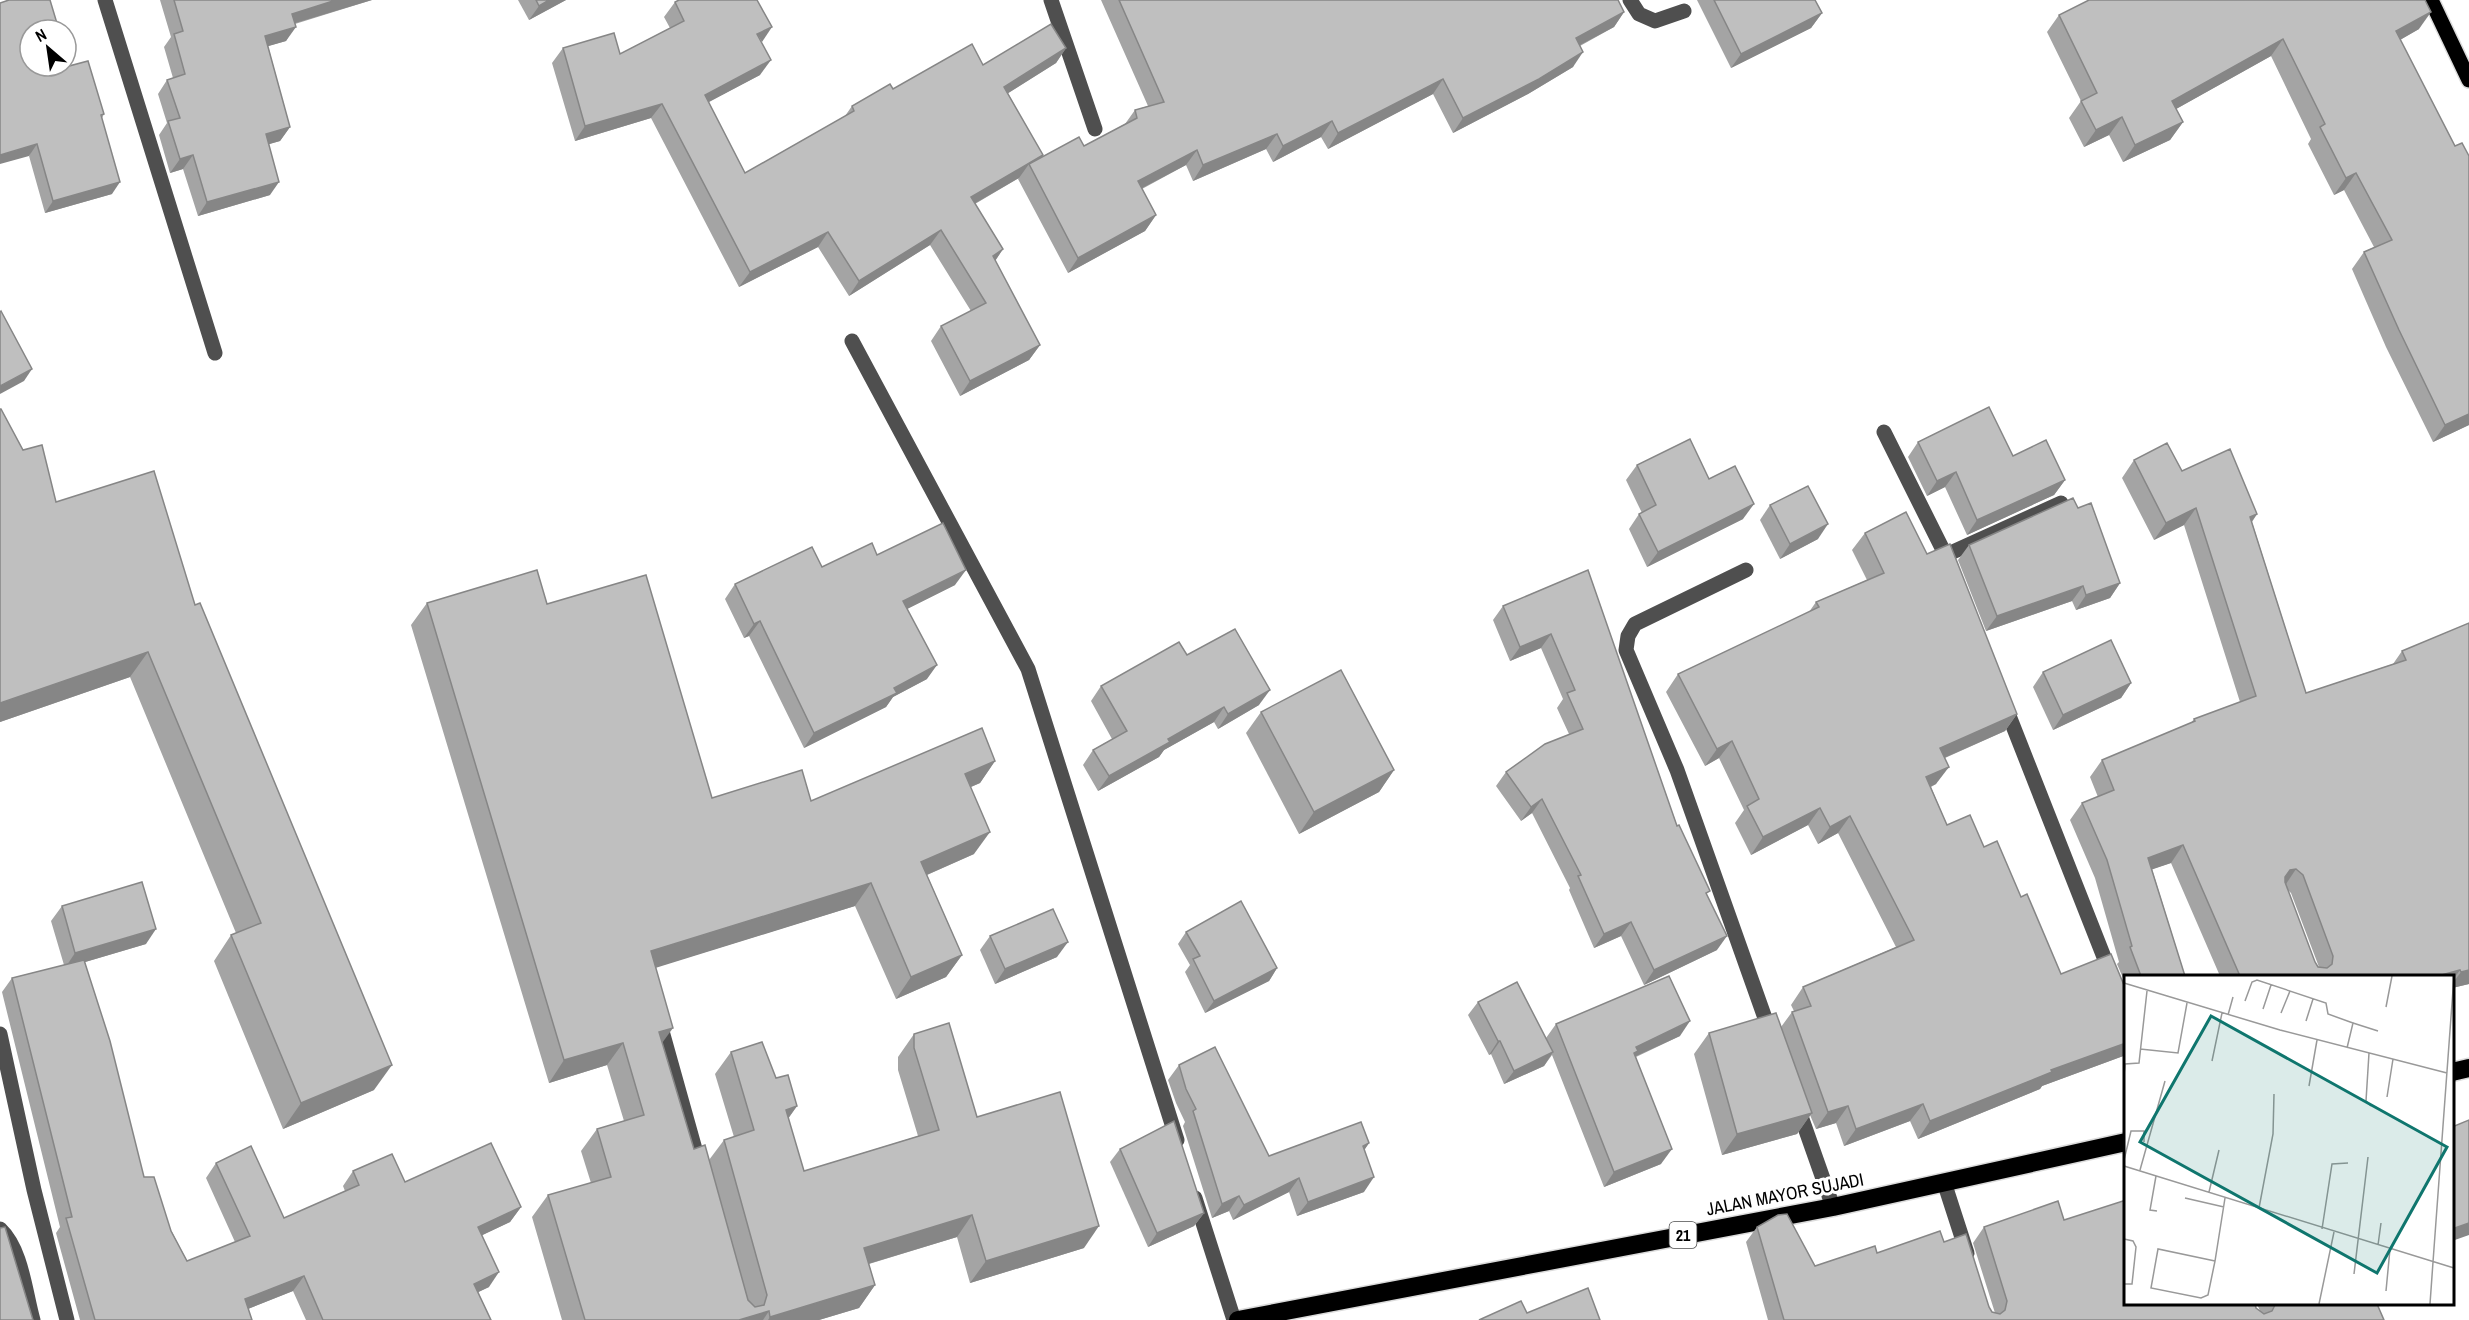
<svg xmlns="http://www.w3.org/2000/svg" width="2469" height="1320" viewBox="0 0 2469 1320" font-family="'Archivo Narrow',sans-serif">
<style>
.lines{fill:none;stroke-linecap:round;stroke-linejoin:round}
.major-casing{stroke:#dbdbdb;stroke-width:18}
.highway-casing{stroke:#dbdbdb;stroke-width:21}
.minor{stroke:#4f4f4f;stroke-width:15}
.major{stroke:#000;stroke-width:15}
.highway{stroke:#000;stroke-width:18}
.wall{fill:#a4a4a4;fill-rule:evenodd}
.shaded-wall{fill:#868686}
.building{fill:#bfbfbf;stroke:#868686;stroke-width:1.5;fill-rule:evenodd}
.labels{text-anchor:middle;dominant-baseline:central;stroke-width:6;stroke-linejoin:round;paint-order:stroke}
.shield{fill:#fff;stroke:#4c4c4c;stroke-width:1.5}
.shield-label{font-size:16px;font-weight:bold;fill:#000}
.street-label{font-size:18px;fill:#000;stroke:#fff}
.inset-road{fill:none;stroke:#999;stroke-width:1.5}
.view{fill:#0f766e;fill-opacity:0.15;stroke:#0f766e;stroke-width:3}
.inset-edge{fill:none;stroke:#000;stroke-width:3}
</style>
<rect width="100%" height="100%" fill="#fff"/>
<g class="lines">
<defs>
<path id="major" d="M2431,0l38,80"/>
<g id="highway">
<path d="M2452,1072l17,-4"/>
<path d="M1238,1320l595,-113 293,-65"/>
</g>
</defs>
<!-- major casing -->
<use href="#major" class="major-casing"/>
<!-- highway casing -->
<use href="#highway" class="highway-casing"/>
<!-- minor -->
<g class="minor">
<path d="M105,0l110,353"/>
<path d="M1051,0l44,129"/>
<path d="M1630,0l9,14 16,7 29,-10"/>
<path d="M852,341l176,328 149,471"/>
<path d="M1884,432l67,134"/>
<path d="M1946,555l115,-52"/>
<path d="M1746,570l-111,54 -7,12 -2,14 51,120 94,265"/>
<path d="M2004,703l122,310"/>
<path d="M662,1031l38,136"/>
<path d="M0,1034l34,156 33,130"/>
<path d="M1797,1105l36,102"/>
<path d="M1944,1182l23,71"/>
<path d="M1195,1198l39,122"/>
<path d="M0,1229c22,21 25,63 33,91"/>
</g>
<!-- major -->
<use href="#major" class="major"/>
<!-- highway -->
<use href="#highway" class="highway"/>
</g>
<!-- wall -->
<g class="wall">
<path d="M160,0h212l-77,24 -9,17 -18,5 22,81 -10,14 -11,3 1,51 -72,21 -15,-47 -13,4 -11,-38 8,-12 -9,-29 9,-14 6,-2 -9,-31 7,-10z"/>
<path d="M518,0h48l-37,20z"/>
<path d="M1101,0h517l6,12 -10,15 -34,19 -7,21 -45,27 -75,39 -20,-39 -105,55 -7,-12 -48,25 -7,-13 -73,32 -7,-16 -44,24 14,26 -11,16 -77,42 -50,-94 1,-1 -44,26 28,45 -8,12 45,84 -11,15 -69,36 -29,-55 10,-15 30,-15 -41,-66 -81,51 -31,-49 -79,40 -88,-169 -76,23 -23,-78 11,-15 57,6 50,-26 -6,-11 11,-15 86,40 -1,33 -52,27 37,71 100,-57 7,-10 41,-17 90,-24 83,-17 -10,15 -48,30 34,64 42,-11 41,-22 10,-14 13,-4z"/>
<path d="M1697,0h118l7,13 -11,15 -80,40z"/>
<path d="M2059,15l360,14 -19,11 55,106 14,10v269l-36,17 -47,-95 -34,-78 12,-17 10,-5 -30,-57 -10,5 -26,-51 3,-5 -40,-83 -95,53 7,13 -13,18 -47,22 -14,-27 -25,12 -15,-29 12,-17 -34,-69z"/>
<path d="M69,66l35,48 -2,4 10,76 -67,19 -16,-57z"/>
<path d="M0,409l23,41 33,52 139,103 179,485 -91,39 -69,-168 17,-26 5,-2 -106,-256 -130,45z"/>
<path d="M1918,442l147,38 -11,15 -87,40 -22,-48 -18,9 -19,-39z"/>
<path d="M2134,460l48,11 75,43 -5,8 54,171 87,-29 9,-13 67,-28v361l-17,4v-12h-232l-49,-113 -19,6 33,107h-59v9l-9,-21 2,-2 -24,-84 -25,-58 12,-17 16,-6 -8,-20 12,-17 89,-37 3,-4 46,-17 -56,-177 -30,15 -32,-62zM2288,890l3,3 28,74 -4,-5z"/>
<path d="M1637,465l72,14 34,40 -96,48 -18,-38 10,-15 3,-1 -16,-33z"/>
<path d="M1770,505l48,34 -38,20 -20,-39z"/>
<path d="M2078,508l42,75 -10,15 -34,12 -4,-9 -86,30 -28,-71 11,-15z"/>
<path d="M1865,533l62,21 90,160 -12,17 -60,27 -9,26 -5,3 16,38 37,22 37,50 40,77 65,16v65l-84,31 -2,3 -122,50 -8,-18 -66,25 -8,-23 -20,6 -6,-14 -13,19 -75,21 -28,-101 15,-21 72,-6 11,-15 2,-1 -3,-6 12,-18 93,-40 -58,-114 -20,11 -10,-19 -57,30 -16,-32 9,-13 -25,-52 -14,8 -39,-74 12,-18 131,-62 7,-10 51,-22 -15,-30z"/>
<path d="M877,555l78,30 -48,24 20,70 -34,18 -7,10 -82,41 -55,-112 -5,2 -19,-39 10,-15z"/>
<path d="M1588,570l89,256 30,69 10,55 -73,35 -23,-49 -27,12 -25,-58 1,-2 -38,-75 -11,8 -25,-35 10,-14 63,-38 -12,-26 6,-9 -22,-51 -31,13 -17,-41 10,-14z"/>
<path d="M427,603l120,1 165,194 99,3 184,-40 -15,22 -9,4 3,67 -47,21 35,80 -16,22 -50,22 -41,-93 -199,61 6,76 32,106 15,11 15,-20 10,-3 -19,-63 16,-22 45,26 21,28 -9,13 16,52 114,-35 -20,-66v-13l16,-23 63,83 107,131 -114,35 -13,-46 -88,27 6,21 -16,23 -40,12h-257l-30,-103 16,-22 43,-12 -10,-32 16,-22 27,-8 -17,-56 -58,18 -138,-458z"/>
<path d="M1187,655l72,50 -41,24 -4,-7 -50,28 -5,7 -61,34 -15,-26 10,-15 19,-11 -21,-38 10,-15z"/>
<path d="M2043,672l88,11 -10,15 -68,32 -20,-43z"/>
<path d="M1261,712l133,58 -15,22 -80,42 -53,-101z"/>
<path d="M62,906l84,38 -61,18 59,215 43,84 48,-19 -29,-64 10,-15 68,55 61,-27 -2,-5 10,-15 168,36 -11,15 -28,13 7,52 -11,5 13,28h-185l-13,-29 -45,18 4,11h-172l-24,-87 4,-6 -58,-235 10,-14 52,-13 -13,-44z"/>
<path d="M1186,932l91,36 -8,13 -64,32 -20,-41 5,-7 -12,-21z"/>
<path d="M990,936l67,21 -62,27 -15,-34z"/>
<path d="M1478,1002l68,36 10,-14 124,12 -44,21 25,107 -57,23 -52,-132 -8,11 -40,18 -13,-30 -2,1 -21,-40z"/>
<path d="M1179,1065l90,91 100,-13 -5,7v42l-67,24 -8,-24 -56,28 -4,-9 -17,7 -29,-92 2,-4 -9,-19 -8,-23z"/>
<path d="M1120,1149l84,64 -10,13 -46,21 -38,-85z"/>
<path d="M2064,1220l192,88 4,3 -3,-7h120l7,16h-616l-22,-78 11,-15 58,39 62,-13 67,-11 48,70 3,1 -22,-70 11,-16z"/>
</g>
<!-- shaded-wall -->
<g class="shaded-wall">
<path d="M336,0h36l-90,27 10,-13z"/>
<path d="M549,0h17l-37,20 10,-14z"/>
<path d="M1624,12l-10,15 -49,26 11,-15z"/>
<path d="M2431,12l-12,17 -35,20 12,-18z"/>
<path d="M1822,13l-11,15 -80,40 10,-14z"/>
<path d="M296,27l-10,14 -31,9 10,-14z"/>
<path d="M772,27l-10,15 -5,-8z"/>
<path d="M2283,39l-12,17 -111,62 12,-17z"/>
<path d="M1066,48l-10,15 -62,39 10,-15z"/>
<path d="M1583,52l-10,15 -45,27 -75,39 10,-15z"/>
<path d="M771,60l-11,15 -66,35 11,-15z"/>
<path d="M1443,79l-10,15 -105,55 10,-16z"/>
<path d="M662,104l-11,14 -76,23 10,-15z"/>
<path d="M2122,117l-13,18 -25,12 12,-17z"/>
<path d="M1332,121l-11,16 -48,25 10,-16z"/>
<path d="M2183,122l-13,18 -47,22 12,-17z"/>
<path d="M290,127l-10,14 -24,7 10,-14z"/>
<path d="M1277,134l-11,15 -73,32 10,-16z"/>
<path d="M37,144l-8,12 -29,8v-9z"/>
<path d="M1197,150l-11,15 -59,31 11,-15z"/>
<path d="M193,155l-10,14 -13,4 10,-14z"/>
<path d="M1043,155l-10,15 -4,-6 -10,14 -59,34 11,-15z"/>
<path d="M2356,173l-12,17 -10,5 12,-17z"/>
<path d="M120,182l-8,12 -67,19 8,-12z"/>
<path d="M279,182l-9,13 -72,21 9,-14z"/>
<path d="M1156,215l-11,16 -77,42 10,-15z"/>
<path d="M941,230l-11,15 -81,51 10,-15z"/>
<path d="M828,232l-10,15 -79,40 11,-15z"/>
<path d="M1003,249l-10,15v-8z"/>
<path d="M1040,345l-11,15 -69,36 10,-15z"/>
<path d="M32,369l-8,12 -24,13v-8z"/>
<path d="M2469,414v11l-36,17 12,-17z"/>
<path d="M1956,472l-11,15 -18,9 10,-15z"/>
<path d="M2065,480l-11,15 -87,40 10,-15z"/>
<path d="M1754,504l-11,15 -96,48 11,-15z"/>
<path d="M2196,508l-12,17 -30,15 12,-17z"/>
<path d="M2257,514l-12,17 5,-14z"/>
<path d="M1828,524l-10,15 -38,20 10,-15z"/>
<path d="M966,570l-11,15 -62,31 10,-15z"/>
<path d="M2120,583l-10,15 -34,12 10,-15z"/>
<path d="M2083,586l-11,15 -86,30 11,-15z"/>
<path d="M760,621l-11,15 -5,2 10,-14z"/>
<path d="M1551,634l-10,14 -31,13 10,-14z"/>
<path d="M148,652l-18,25 -130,45v-19z"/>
<path d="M937,665l-10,14 -34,18 -7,10 -82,41 10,-15 80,-45z"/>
<path d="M2131,683l-10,15 -68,32 10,-15z"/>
<path d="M1270,690l-11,15 -41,24 10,-15z"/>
<path d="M1224,707l-10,15 -50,28 -5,7 -61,34 11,-15 59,-37z"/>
<path d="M2017,714l-12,17 -77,34 12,-17z"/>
<path d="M1732,741l-13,17 -14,8 12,-17z"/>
<path d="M995,761l-15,22 -31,13 16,-22z"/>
<path d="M1949,767l-13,17 -22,10 12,-17z"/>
<path d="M1394,770l-15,22 -80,42 15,-22z"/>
<path d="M1542,799l-10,14 -11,8 10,-14z"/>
<path d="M1820,808l-12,17 -57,30 12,-18z"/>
<path d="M1850,816l-12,17 -20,11 12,-17z"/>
<path d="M990,832l-16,22 -68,30 15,-22z"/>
<path d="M2183,845l-12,18 -35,12 12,-17z"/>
<path d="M2296,869l-12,18 1,-10 5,-7z"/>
<path d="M871,883l-16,23 -219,68 15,-23z"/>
<path d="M1631,922l-10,14 -27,12 10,-14z"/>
<path d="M156,929l-10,15 -81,24 10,-15z"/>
<path d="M1727,936l-10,14 -73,35 10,-15z"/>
<path d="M1068,942l-11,15 -62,27 10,-15z"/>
<path d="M962,955l-16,22 -50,22 15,-22z"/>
<path d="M1277,968l-8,13 -64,32 9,-12z"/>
<path d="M2460,970l-8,11v-5h-14z"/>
<path d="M2469,970v14l-17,4v-4l9,-12z"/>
<path d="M1690,1021l-10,15 -46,21 2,-10z"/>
<path d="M673,1028l-16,22 2,-18z"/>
<path d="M1498,1041h2l-9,13 -2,1z"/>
<path d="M623,1043l-16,22 -58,18 15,-23z"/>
<path d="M2126,1043v12l-84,31 -2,3 -122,50 12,-18 121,-51z"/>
<path d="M1553,1052l-9,14 -40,18 10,-13z"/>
<path d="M392,1065l-18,25 -91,39 18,-26z"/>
<path d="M1923,1104l-13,17 -66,25 12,-17z"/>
<path d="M797,1106l-16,22 5,-18z"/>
<path d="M1848,1106l-12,17 -20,6 12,-17z"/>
<path d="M1812,1113l-15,21 -75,21 15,-21z"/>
<path d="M1369,1143l-10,15 4,-12z"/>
<path d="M1672,1149l-11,15 -57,23 10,-15z"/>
<path d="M1374,1177l-10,15 -67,24 11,-14z"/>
<path d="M1299,1178l-10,14 -56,28 11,-15z"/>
<path d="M1239,1196l-10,15 -17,7 10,-14z"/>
<path d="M521,1207l-11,15 -42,20 10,-15z"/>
<path d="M1204,1213l-10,13 -46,21 9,-14z"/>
<path d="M972,1215l-15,22 -109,33 16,-22z"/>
<path d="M2469,1223v12l-17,6v-12z"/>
<path d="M1099,1226l-15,22 -114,35 16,-22z"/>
<path d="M499,1272l-10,15 -25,12 10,-15z"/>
<path d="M304,1276l-11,15 -58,23 10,-15z"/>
<path d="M875,1285l-16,23 -40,12h-51l2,-3z"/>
<path d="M769,1311l-6,9h-24z"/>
</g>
<!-- building -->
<g class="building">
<path d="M9,0h41l9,30h-29v36h36v-10l3,10 19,-5 16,53 -3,1 19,67 -67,19 -16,-57 -37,11v-152z"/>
<path d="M174,0h162l-44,14 4,13 -31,9 25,91 -24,7 13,48 -72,20 -14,-47 -13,4 -12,-38 12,-3 -13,-38 18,-6 -11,-40 9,-3z"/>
<path d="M536,0h13l-10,6z"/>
<path d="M679,0h78l15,27 -15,7 14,26 -66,35 40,78 109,-62 -2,-5 38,-22 3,5 79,-45 11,21 68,-41 15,24 -62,39 39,68 -72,42 32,52 -10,7 47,89 -70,36 -29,-55 45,-23 -45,-73 -82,51 -31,-49 -78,40 -88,-168 -77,22 -22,-78 51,-15 6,21 64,-33 -9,-19z"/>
<path d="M1119,0h499l6,12 -48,26 7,14 -44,27 -76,39 -20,-39 -105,54 -6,-12 -49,25 -6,-12 -74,31 -6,-15 -59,31 18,34 -78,43 -49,-94 50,-27 5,9 53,-28 -2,-8 29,-8z"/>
<path d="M1714,0h101l7,13 -81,41z"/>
<path d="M2089,0h336l6,12 -35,19 59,115 7,-3 7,13v258l-24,11 -46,-95 -35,-78 28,-12 -36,-67 -10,5 -26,-51 5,-3 -42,-85 -111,62 11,21 -48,23 -13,-28 -26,13 -15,-29 16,-8 -38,-78z"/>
<path d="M1,311l31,58 -32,17v-74z"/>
<path d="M1989,407l24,49 33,-16 19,40 -88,40 -21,-48 -19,9 -19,-39z"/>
<path d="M0,409h1l22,41 19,-5 14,57 98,-31 41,134 5,-2 192,462 -91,38 -70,-168 30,-12 -113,-271 -148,51z"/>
<path d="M1690,439l19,40 26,-13 19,38 -96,48 -19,-38 17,-9 -19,-40z"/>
<path d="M2167,443l15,28 48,-22 27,65 -7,3 56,176 100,-33 -4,-9 67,-28v347l-8,2 -1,-2 -22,6h-198l-57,-131 -35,13 37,118h-44l-11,-29 2,-1 -25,-86 -25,-57 32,-13 -12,-30 93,-39 -1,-2 62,-23 -60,-188 -30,15 -32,-63zM2296,869l7,6 30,81 -1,8 -5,4 -9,-1 -3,-5 -30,-80v-5l5,-7z"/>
<path d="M1808,486l20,38 -38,20 -20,-39z"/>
<path d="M2073,498l5,10 13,-5 29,80 -34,12 -3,-9 -86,30 -28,-71z"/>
<path d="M1906,512l21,42 23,-10 67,170 -77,34 9,19 -23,10 21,48 23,-10 14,32 13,-6 24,56 6,-3 34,80 50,-20 15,36v53l-75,27 1,2 -122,49 -7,-17 -67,25 -8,-23 -20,6 -36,-100 19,-6 -8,-19 111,-47 -64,-124 -20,11 -10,-19 -57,29 -16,-31 12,-7 -27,-58 -15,8 -39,-75 141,-67 -3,-5 68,-29 -19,-40z"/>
<path d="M943,523l23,47 -63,31 34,64 -43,23 3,5 -83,40 -54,-112 -6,3 -19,-40 77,-37 10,20 50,-24 5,12z"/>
<path d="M537,570l10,34 99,-29 66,223 90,-28 9,31 171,-73 13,33 -30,13 25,58 -69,30 41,93 -51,22 -40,-94 -220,68 22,77 -14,4 35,117 11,-4 43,155 7,7 9,-2 3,-10 -43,-155 30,-10 -23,-78 31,-10 14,36 12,-3 9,31 -11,4 18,61 135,-41 -25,-82v-14l35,-11 28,94 83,-25 39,134 -113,35 -14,-46 -108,33 11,37 -105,32 -1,-6 -30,9h-154l-37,-125 63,-18 -14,-48 47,-14 -21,-72 -59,17 -137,-457z"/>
<path d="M1588,570l89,256 2,-1 31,66 -4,2 21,43 -73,34 -23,-48 -27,12 -26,-58 3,-1 -39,-76 -11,8 -25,-35 39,-28 38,-15 -16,-36 8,-3 -24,-56 -31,13 -17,-41z"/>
<path d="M1235,629l35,61 -42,24 -4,-7 -56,32 2,3 -61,34 -16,-26 34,-19 -26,-45 78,-44 8,13z"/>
<path d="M2111,640l20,43 -68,32 -20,-43z"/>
<path d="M1341,670l53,100 -80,42 -53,-100z"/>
<path d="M142,882l14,47 -81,24 -13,-47z"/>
<path d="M1241,901l36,67 -63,33 -21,-42 7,-3 -14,-24z"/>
<path d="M1053,909l15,33 -63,27 -15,-33z"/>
<path d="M84,960l26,81 34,136h10l17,54 16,30 63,-25 -34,-73 35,-17 33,72 75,-33 -6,-14 39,-17 13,28 86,-39 30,64 -43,20 21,45 -25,12 17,36h-168l-19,-44 -59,23 7,21h-157l-29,-102 6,-1 -60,-239z"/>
<path d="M1669,976l21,45 -54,26 2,4 -4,2 38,96 -58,23 -58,-148z"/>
<path d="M1517,982l36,70 -39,19 -14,-30h-2l-20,-39z"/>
<path d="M1776,1013l36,100 -75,21 -28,-101z"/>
<path d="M1215,1047l54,109 92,-34 8,21 -6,3 11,31 -66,25 -9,-24 -55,27 -5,-9 -17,8 -29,-93 3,-2 -10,-20 -7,-24z"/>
<path d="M2469,1120v103l-17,6v-102z"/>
<path d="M1174,1121l30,92 -47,20 -37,-84z"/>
<path d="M2126,1200v104h129l1,4 8,6 8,-3 3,-6 -1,-1h103l7,16h-600l-27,-93 21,-12 9,-1 28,52 60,-20 2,7 63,-22 4,11 22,-8 23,73 3,5 8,2 5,-4 2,-9 -23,-74 74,-26 6,19z"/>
<path d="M5,1227l28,93h-33v-92z"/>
<path d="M1588,1288l12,32h-121l42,-19 6,12z"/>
</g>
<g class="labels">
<!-- shield labels -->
<rect class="shield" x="1669.5" y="1222" width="27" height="26" rx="4.5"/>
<g class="shield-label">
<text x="1683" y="1235">21</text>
</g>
<!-- street labels -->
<g class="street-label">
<text transform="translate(1785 1194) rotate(-11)">JALAN MAYOR SUJADI</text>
</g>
</g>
<!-- overview -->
<g transform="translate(2124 975)">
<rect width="330" height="330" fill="#fff"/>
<path class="inset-road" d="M0,8l156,47 167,43M121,26l7,-19 5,-2 69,23 2,11 25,9 -6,25M262,32l6,-31M139,34l8,-24M157,38l9,-22M104,40l5,-18M182,46l7,-22M229,48l25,8M16,74l38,4 9,-50M245,78l-3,48 5,5M88,86l10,-48M0,100l1,-11 14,-1 8,-72M185,111l8,-46M263,122l6,-38M0,185l7,-29h13v11M0,191l330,102M16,195l25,-89M32,201l-6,34 7,1M85,217l10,-42M61,223l39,9M135,233l14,-74 1,-40M198,254l10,-65 16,-1M0,264l9,2 3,6 -4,37h-8M254,270l3,-22M91,286l-57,-12 -7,39 50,10 7,-3 7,-34 10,-63M309,287l21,-286M230,299l14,-117M262,316l4,-42M195,329l15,-72M306,329l3,-42"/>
<path class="view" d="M87,41l236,131 -70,126 -237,-131z"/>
<rect width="330" height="330" class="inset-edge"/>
</g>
<!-- north arrow -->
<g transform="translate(48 48) rotate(331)"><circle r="28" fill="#ffffff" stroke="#999999" stroke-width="1.5"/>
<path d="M0-4.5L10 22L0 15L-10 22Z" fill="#000000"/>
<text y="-9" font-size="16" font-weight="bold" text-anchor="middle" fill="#000000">N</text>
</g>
</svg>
